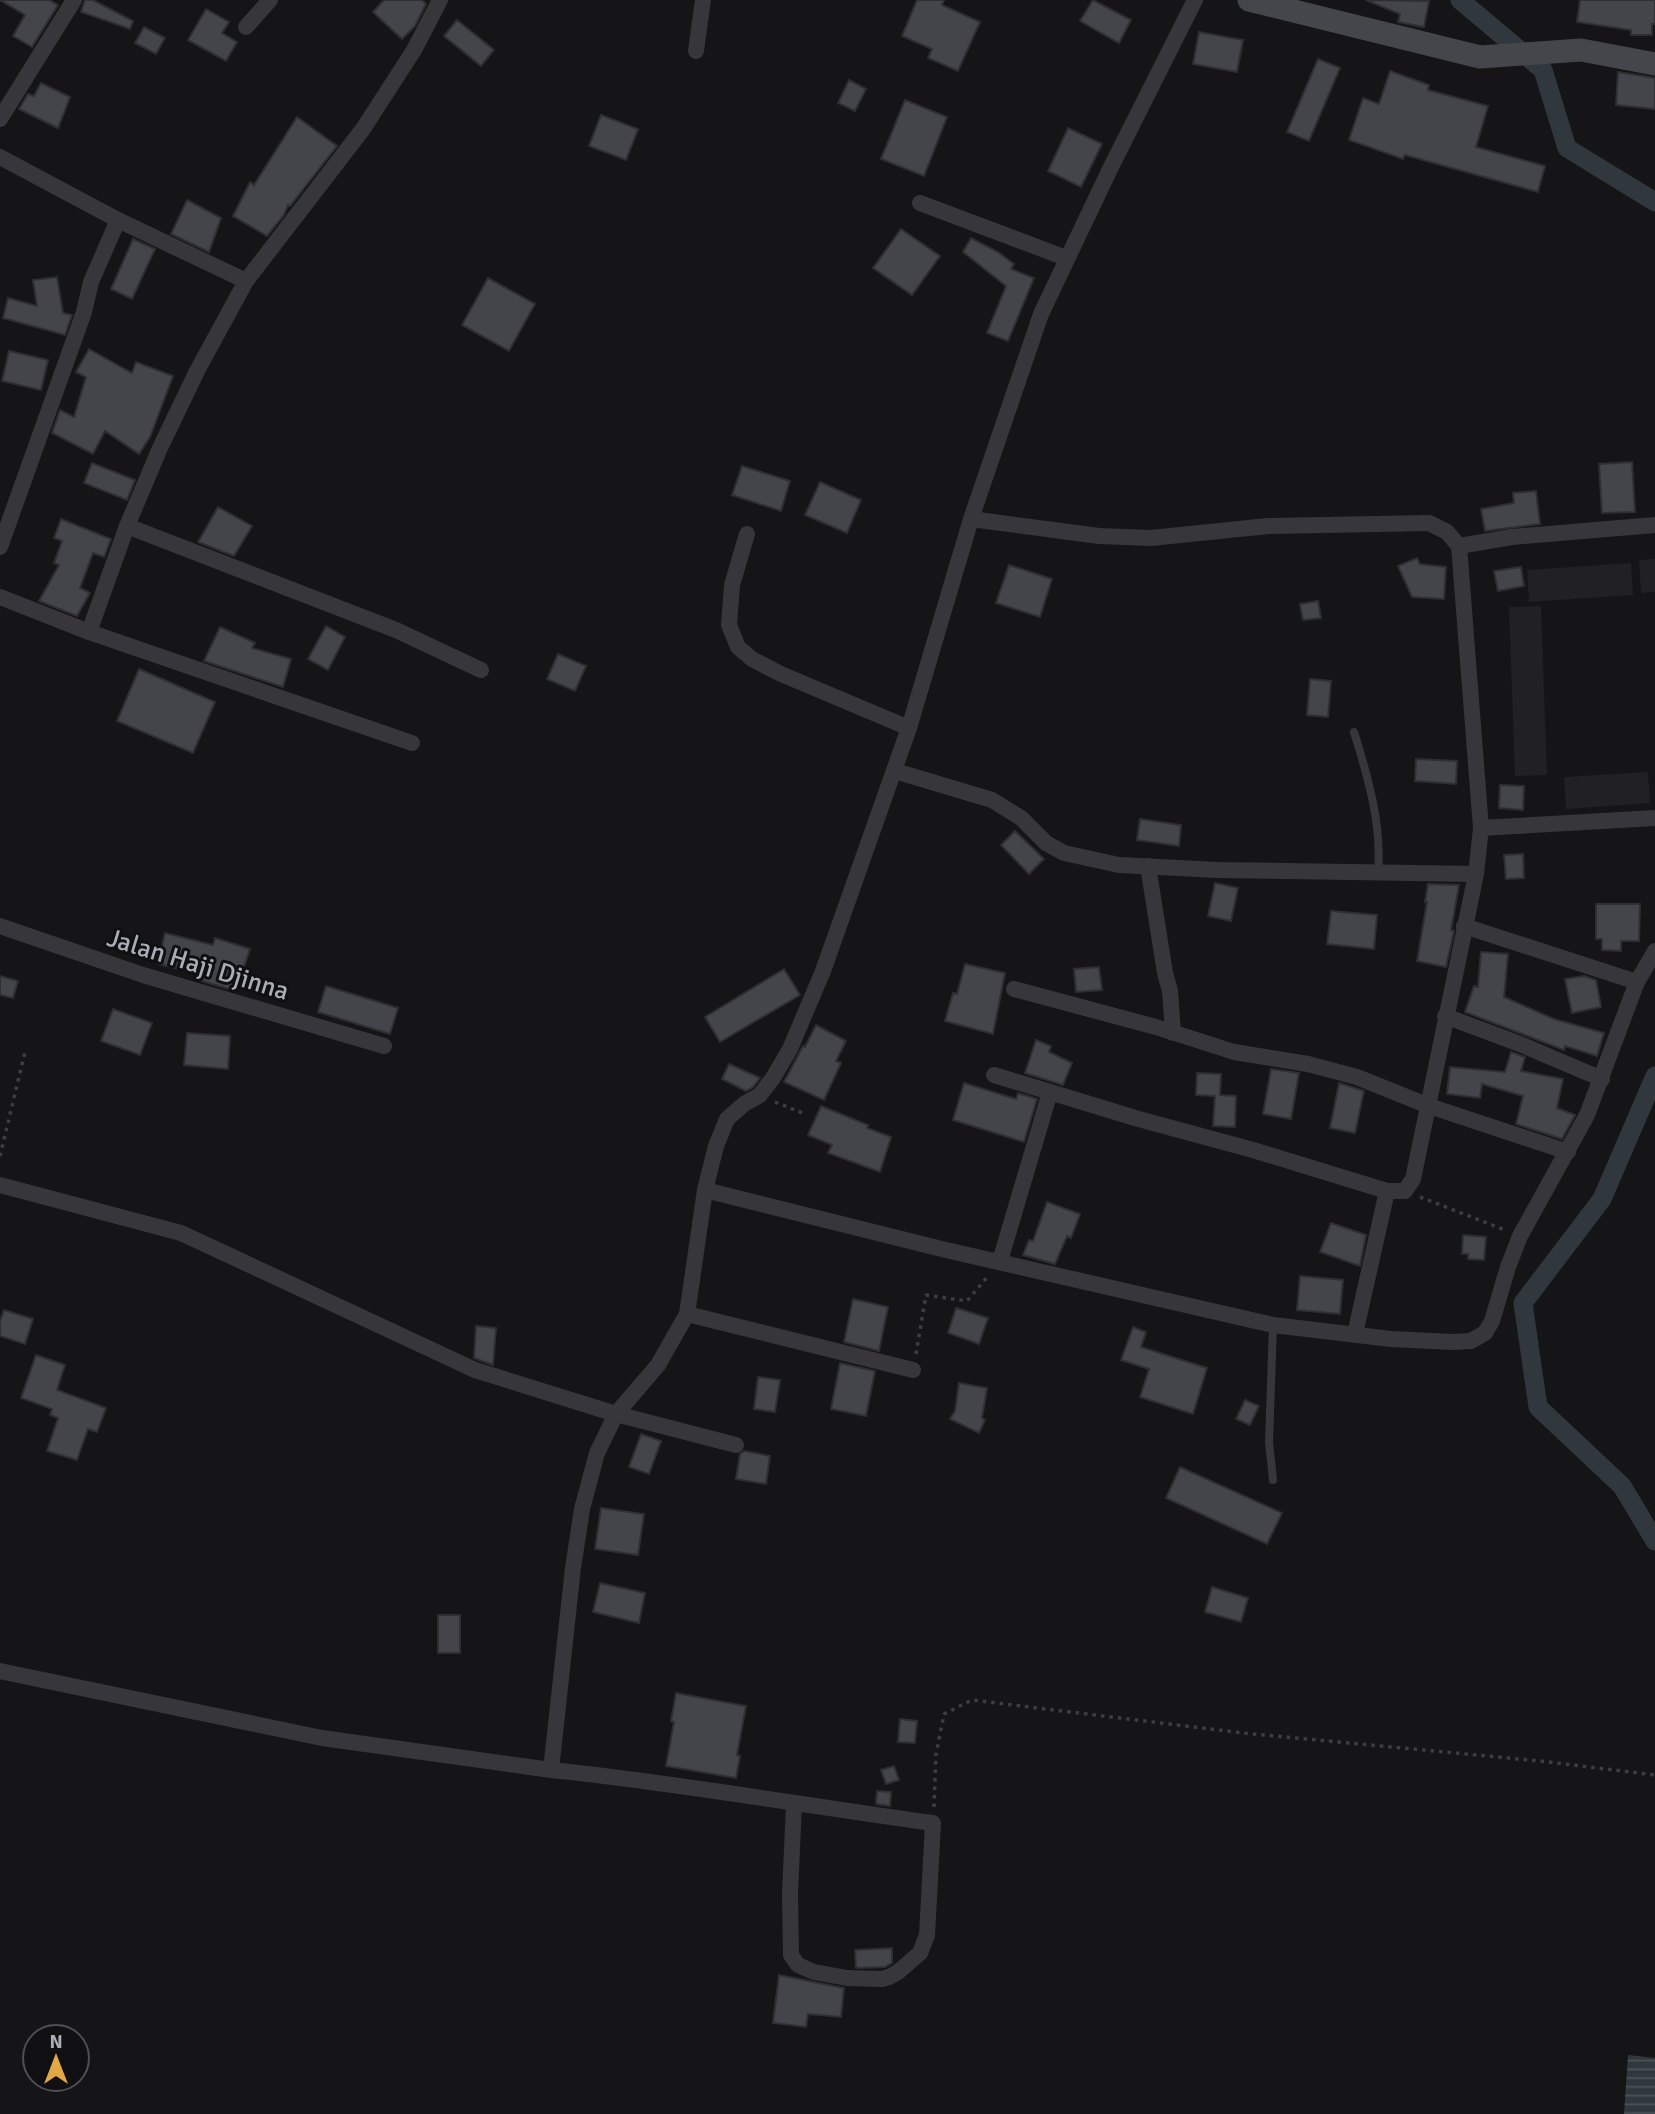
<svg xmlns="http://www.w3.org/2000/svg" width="1655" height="2114" viewBox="0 0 1655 2114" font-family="Signika,sans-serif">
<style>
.built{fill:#212124}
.water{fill:url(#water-rules)}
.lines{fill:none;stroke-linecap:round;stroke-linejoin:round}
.canal{stroke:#30383e;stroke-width:19}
.building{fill:#44454a;stroke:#2f2f33;stroke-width:2}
.path{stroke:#3d3e42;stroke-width:3.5;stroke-dasharray:3.5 5;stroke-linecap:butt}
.lane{stroke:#37373b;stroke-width:8}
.street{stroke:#37373b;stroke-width:16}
.secondary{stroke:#45464b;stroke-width:23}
.labels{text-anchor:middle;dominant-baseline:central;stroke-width:6;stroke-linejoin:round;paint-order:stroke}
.street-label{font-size:26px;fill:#a8adb6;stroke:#101012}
</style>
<defs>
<pattern id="water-rules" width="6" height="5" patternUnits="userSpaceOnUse" patternTransform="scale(1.75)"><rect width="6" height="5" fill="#30383e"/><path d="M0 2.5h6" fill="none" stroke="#4b5258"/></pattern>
</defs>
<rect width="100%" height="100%" fill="#151517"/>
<!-- built -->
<g class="built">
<path d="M1655,559v33l-14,1 -2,-33z"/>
<path d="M1631,563l2,32 -104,7 -2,-32z"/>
<path d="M1541,606l6,169 -32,1 -6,-169z"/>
<path d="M1648,772l2,31 -84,6 -2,-32z"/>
</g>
<!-- water -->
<path class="water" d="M1628,2055l27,3v56h-31z"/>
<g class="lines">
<!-- canal -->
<g class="canal">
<path d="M1460,0l83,70 24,78 88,54"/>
<path d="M1655,1076l-53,123 -79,104 15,104 84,79 33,55"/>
</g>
</g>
<!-- building -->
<g class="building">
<path d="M0,0h49l9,5 -26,42 -19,-11 12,-21z"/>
<path d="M85,0h8l40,21 -3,8 -49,-17z"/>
<path d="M384,0h38l4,4 -11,22 -13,13 -29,-27z"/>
<path d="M917,0h27l-2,5 38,17 -22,49 -30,-13 4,-9 -30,-13z"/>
<path d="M1093,0l38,20 -12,23 -39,-22z"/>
<path d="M1366,0l63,1 -5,26 -26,-5 2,-8z"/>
<path d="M1580,0h75v24h-3v11h-21v-5l-54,-8z"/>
<path d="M206,9l23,13 -7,11 15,9 -11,19 -38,-21z"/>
<path d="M457,20l37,30 -13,16 -37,-30z"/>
<path d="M144,27l21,11 -9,16 -21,-11z"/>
<path d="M1199,32l44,8 -6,32 -44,-8z"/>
<path d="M1318,59l22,9 -31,73 -22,-9z"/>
<path d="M1390,71l39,14 -1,5 60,16 -12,41 69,19 -7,26 -133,-37 -2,4 -54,-19 14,-42 16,6z"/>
<path d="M1618,72l37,6v31l-39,-4z"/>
<path d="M849,80l17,9 -11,22 -17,-8z"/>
<path d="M41,83l29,14 -12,31 -39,-19 9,-15 6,2z"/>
<path d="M905,100l42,17 -23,59 -43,-17z"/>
<path d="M601,115l37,14 -12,31 -37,-14z"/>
<path d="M297,117l40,29 -47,60 -2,-1 -4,10 -17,21 -34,-20 17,-34 4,3z"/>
<path d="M1068,128l34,16 -21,43 -33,-16z"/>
<path d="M187,200l34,18 -12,34 -38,-18z"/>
<path d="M901,229l39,27 -28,39 -39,-27z"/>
<path d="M971,238l27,14 16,12 -3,5 23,9 -26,63 -21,-8 19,-47 -43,-34z"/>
<path d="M133,239l22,10 -23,50 -21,-10z"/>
<path d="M57,277l6,36 9,2 -7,20 -62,-17 5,-20 29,8 -4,-26z"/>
<path d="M488,278l47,26 -26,47 -47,-26z"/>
<path d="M89,349l43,24 4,-11 37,14 -23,61 -11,17 -34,-23 -12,23 -41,-21 8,-23 14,7 12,-40 -10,-5z"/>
<path d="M9,351l39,9 -7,30 -39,-9z"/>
<path d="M1632,462l3,50 -33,1 -3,-49z"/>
<path d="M92,463l43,17 -8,20 -43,-17z"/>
<path d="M742,466l48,15 -9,30 -49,-16z"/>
<path d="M820,482l41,18 -14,33 -42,-18z"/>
<path d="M1536,491l4,33 -55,7 -4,-22 33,-6 -1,-10z"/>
<path d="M218,507l34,19 -18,30 -36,-14z"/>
<path d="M61,519l50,20 -7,18 -11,-4 -13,35 10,5 -13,23 -38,-15 20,-36 -5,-2 8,-22 -8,-3z"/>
<path d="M1417,558l3,6 26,3 -2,32 -32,-2 -14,-31z"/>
<path d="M1009,565l43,14 -12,38 -44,-14z"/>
<path d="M1521,567l3,19 -26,5 -4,-20z"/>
<path d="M1318,601l3,17 -18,2 -3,-16z"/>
<path d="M326,626l19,11 -17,33 -20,-11z"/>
<path d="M220,627l35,16 -3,5 39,11 -8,28 -79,-26z"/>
<path d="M558,654l28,12 -11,25 -28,-12z"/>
<path d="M139,669l76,33 -22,51 -76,-32z"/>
<path d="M1310,679l21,2 -3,36 -21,-2z"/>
<path d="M1416,759l41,2 -1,23 -41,-3z"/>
<path d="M1500,785l24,1 -1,24 -24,-2z"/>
<path d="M1140,819l41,6 -2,21 -42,-6z"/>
<path d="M1015,831l29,28 -15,15 -28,-29z"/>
<path d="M1523,854l1,24 -18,1 -2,-24z"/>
<path d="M1215,883l23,5 -7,33 -23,-5z"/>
<path d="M1428,884l31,1 -8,45 3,1 -8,36 -29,-6 10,-59h-2z"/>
<path d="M1596,904h44l-1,37h-18v10l-19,-1v-11h-6z"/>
<path d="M1331,911l46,4 -3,34 -47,-5z"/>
<path d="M165,933l48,12 2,-7 35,11 -14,42 -34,-10 2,-6 -46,-11z"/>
<path d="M1481,952l27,2 -4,43 50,22 50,14 -7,23 -32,-10 -1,4 -99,-38 9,-26 4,1z"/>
<path d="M965,964l40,9 -12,61 -48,-13 8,-28 4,1z"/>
<path d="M1099,967l3,23 -26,2 -2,-23z"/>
<path d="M784,969l16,26 -80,47 -15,-25z"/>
<path d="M0,976l18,5 -5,17 -13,-3z"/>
<path d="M1584,976l12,4 5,27 -29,6 -7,-34z"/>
<path d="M326,986l72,22 -8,26 -72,-22z"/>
<path d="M113,1009l39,14 -12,32 -39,-14z"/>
<path d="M816,1025l30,16 -10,20 5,2 -17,37 -40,-18 19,-36 2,1z"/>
<path d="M187,1033l43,3 -2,33 -44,-4z"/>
<path d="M1036,1040l15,6 -2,6 23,11 -9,22 -38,-12z"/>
<path d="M1511,1052l14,5 -4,14 42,8 -6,29 18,7 -13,24 -46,-15 7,-28 -41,-12 -2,14 -33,-4 3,-27 55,5z"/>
<path d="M729,1064l31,14 -7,9 -7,4 -24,-12z"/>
<path d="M1271,1069l28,4 -8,46 -28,-5z"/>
<path d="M1197,1073l24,1 -1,21 16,1 -1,31 -22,-1 2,-30 -19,-1z"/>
<path d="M964,1083l52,16 2,-6 19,6 -13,43 -71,-22z"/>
<path d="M1339,1083l25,8 -9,42 -25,-5z"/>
<path d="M821,1106l47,19 -1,3 24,9 -11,35 -52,-19 4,-8 -24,-10z"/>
<path d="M1047,1202l33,12 -9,24 -4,-2 -12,28 -32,-9 6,-15 4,1z"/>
<path d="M1331,1223l35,12 -6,31 -40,-14z"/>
<path d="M1463,1235l23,2 -2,23 -16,-1v-5h-6z"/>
<path d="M1300,1276l43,4 -3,34 -43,-4z"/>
<path d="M853,1299l35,8 -9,44 -35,-9z"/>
<path d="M956,1308l32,10 -9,26 -31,-11z"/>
<path d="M4,1310l29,9 -8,25 -25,-8v-15z"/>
<path d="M476,1326l20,2 -3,37 -19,-7z"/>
<path d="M1133,1327l13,5 -5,15 66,21 -14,46 -53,-17 9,-28 -28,-9z"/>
<path d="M36,1355l29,10 -8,25 49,18 -9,24 -9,-3 -11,31 -30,-9 11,-33 -8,-3 2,-6 -31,-11z"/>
<path d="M840,1363l35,8 -9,45 -35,-7z"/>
<path d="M758,1377l22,3 -5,32 -21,-3z"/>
<path d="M959,1383l28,5 -5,30 3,2 -6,13 -29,-14 5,-8z"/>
<path d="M1245,1400l14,6 -9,19 -14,-6z"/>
<path d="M641,1434l20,7 -12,33 -20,-7z"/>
<path d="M744,1451l26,5 -4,28 -30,-5 4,-25z"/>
<path d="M1180,1467l102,46 -15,31 -101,-46z"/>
<path d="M601,1508l43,6 -6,41 -43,-6z"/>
<path d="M600,1583l45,10 -6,30 -46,-11z"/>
<path d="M1212,1587l36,11 -7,24 -36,-10z"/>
<rect x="438" y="1615" width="22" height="38"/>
<path d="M676,1693l70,13 -9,49 3,1 -4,22 -70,-12 8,-44 -3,-1z"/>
<path d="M900,1719l17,2 -2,22 -17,-1z"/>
<path d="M894,1766l5,14 -13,4 -5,-14z"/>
<path d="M877,1791l14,1 -1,14 -14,-2z"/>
<path d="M892,1948v15l-7,4 -29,1 -1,-18z"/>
<path d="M779,1975l65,13 -3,29 -33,-3 -2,13 -33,-4z"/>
</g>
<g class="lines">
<!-- path -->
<g class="path">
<path d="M775,1102l30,12"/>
<path d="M0,1156l25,-104"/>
<path d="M1420,1197l85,33"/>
<path d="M916,1354l10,-59 41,6 22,-26"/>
<path d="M934,1807l2,-53 8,-40 28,-14 271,33 297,28 115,14"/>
</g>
<!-- lane -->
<g class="lane">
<path d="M1354,732c14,45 28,93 24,140"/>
<path d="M1273,1480l-4,-38 4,-117"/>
</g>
<!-- street -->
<g class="street">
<path d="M246,27l24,-27"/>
<path d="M696,51l7,-51"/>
<path d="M0,119l74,-119"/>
<path d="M0,157l118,63 128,61"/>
<path d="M920,203l146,55"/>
<path d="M971,519l70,-205 69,-145 85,-169"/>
<path d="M127,526l269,104 85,40"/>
<path d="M747,534l-15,51 -3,40 9,22 14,12 29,15 128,54"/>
<path d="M1459,546l53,-9 143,-12"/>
<path d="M0,547l84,-235 7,-30 27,-62"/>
<path d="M0,597l89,35 38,-106 33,-78 37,-77 49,-90 117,-152 51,-79 26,-50"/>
<path d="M89,632l323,111"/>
<path d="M895,771l97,29 29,18 25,25 18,10 55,12 99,5 258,4 5,-46"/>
<path d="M1148,866l17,107 5,18 3,42"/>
<path d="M0,926l143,49 241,71"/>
<path d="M1464,926l173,56"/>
<path d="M1014,989l142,38 78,25 74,12 49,13 72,29 139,46"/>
<path d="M1445,1016l75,28 82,35"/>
<path d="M994,1075l56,17"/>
<path d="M0,1185l181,48 294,137 141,44 120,31"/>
<path d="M705,1190l11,-44 11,-27 17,-15 16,-9 13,-17 17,-29 33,-78 86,-243 62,-209 128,17 52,2 117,-12 161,-3 18,9 12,14 22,282 174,-10"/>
<path d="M1000,1261l50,-169 85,26 118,32 134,41h18l8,-12 63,-305"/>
<path d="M687,1314l226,56"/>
<path d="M1355,1334l32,-143"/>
<path d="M0,1671l322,67 229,32 22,-202 9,-59 15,-56 19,-39 42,-49 29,-51 18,-124 241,60 327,75 118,14 62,3 18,-1 14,-8 7,-12 16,-54 12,-31 67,-121 50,-133 18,-31"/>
<path d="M551,1770c128,13 255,36 382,53l-6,112 -7,18 -22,19 -9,5 -7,2 -35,-1 -33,-6 -16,-7 -7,-10 -1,-61 4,-90"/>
</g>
<!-- secondary -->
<path class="secondary" d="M1249,0l231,57 101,-7 74,14"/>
</g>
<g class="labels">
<!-- street labels -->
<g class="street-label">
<text transform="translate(198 965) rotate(17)">Jalan Haji Djinna</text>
</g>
</g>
<!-- north arrow -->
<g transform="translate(56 2058)"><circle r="33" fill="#101012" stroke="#4d4f54" stroke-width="2"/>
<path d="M0-5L12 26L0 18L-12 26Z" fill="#e1a843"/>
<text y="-10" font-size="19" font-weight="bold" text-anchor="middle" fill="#a8adb6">N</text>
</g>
</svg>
